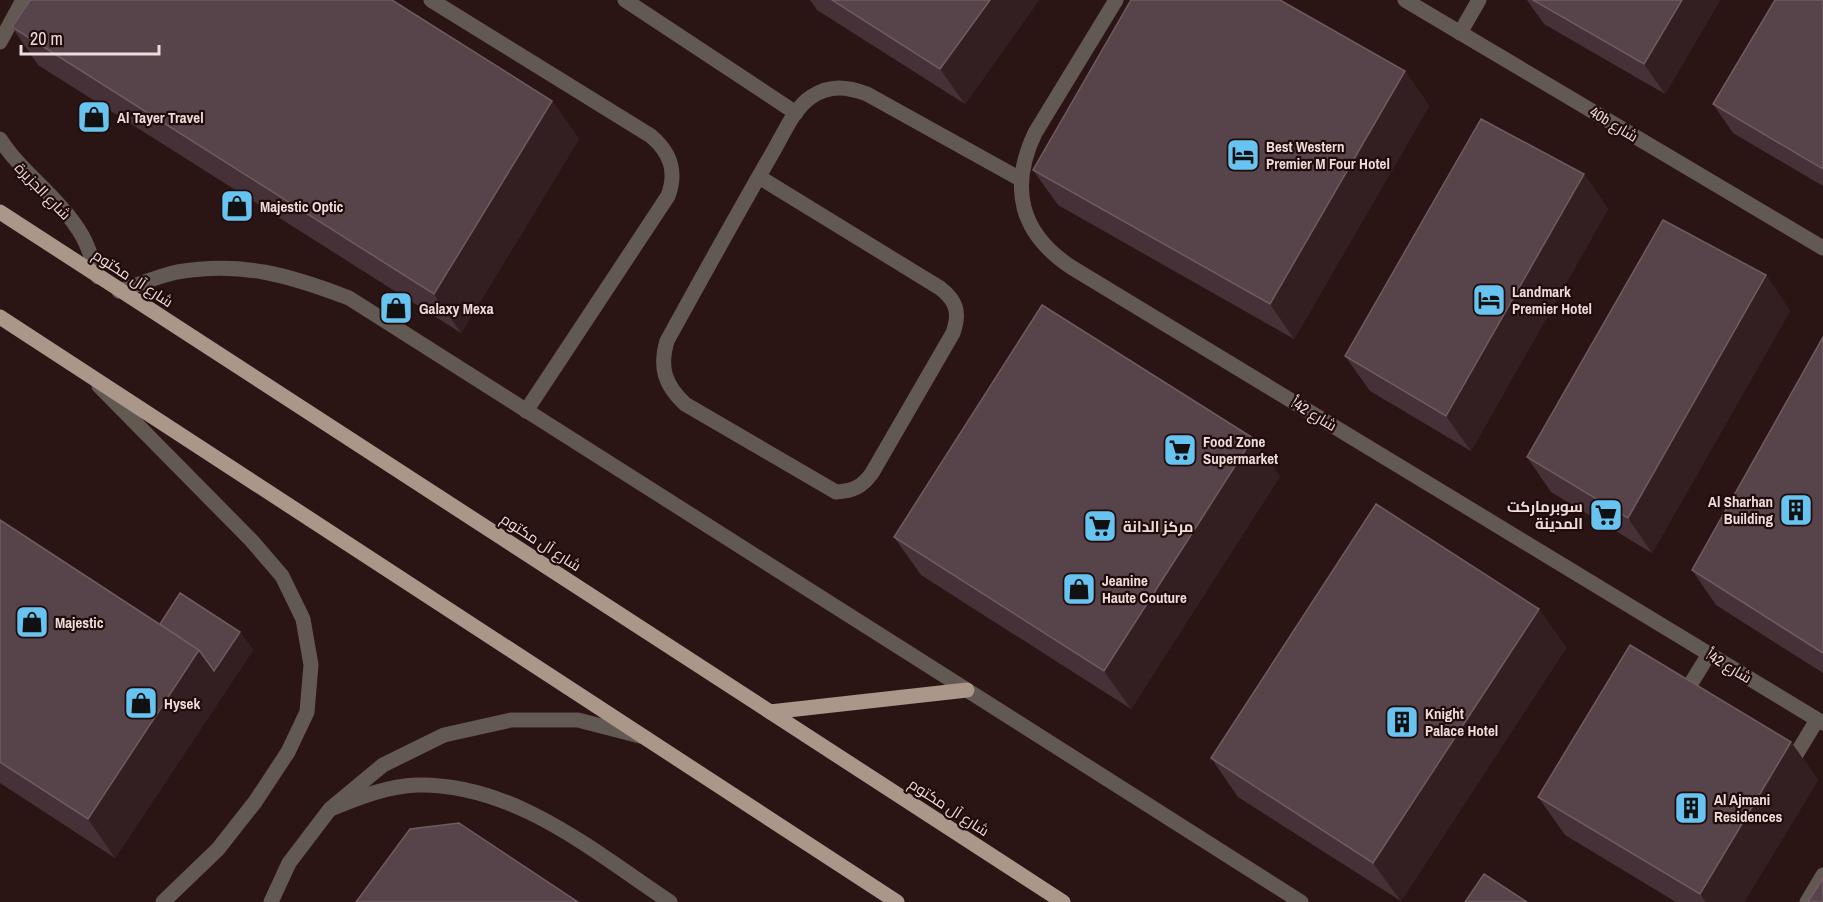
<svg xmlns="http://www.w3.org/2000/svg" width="1823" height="902" viewBox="0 0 1823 902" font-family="'Archivo Narrow',Cairo,sans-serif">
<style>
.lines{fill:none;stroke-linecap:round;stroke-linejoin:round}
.service{stroke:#635953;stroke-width:15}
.minor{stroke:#635953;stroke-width:15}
.tertiary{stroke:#635953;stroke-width:15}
.primary{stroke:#aa978a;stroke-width:15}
.wall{fill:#463138}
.shaded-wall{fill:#331e22}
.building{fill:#57434a;stroke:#6f5b60;stroke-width:1.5}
.labels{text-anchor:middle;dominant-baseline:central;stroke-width:4.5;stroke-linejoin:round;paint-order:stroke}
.poi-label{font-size:15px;font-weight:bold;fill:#ecdcdb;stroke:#210c0b;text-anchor:start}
.street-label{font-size:15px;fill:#ecdcdb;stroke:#210c0b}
</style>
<rect width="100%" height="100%" fill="#2b1514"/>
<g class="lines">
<!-- service -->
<g class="service">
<path d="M431,0l220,136c20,17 26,36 17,60l-142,215"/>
<path d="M625,0l171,113"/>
<path d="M759,177l181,111c17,13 20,25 13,45l-81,140c-10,14 -19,18 -36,19l-151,-88c-20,-19 -26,-36 -18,-63 34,-62 68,-123 103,-184 12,-19 22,-47 41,-60 19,-13 37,-10 56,-3l153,85"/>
<path d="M119,291c19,-6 39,-15 58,-19 65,-11 112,3 172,26l952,604"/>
<path d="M1682,698l27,-44"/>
<path d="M1791,763l26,-43"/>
<path d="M333,808c27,-11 55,-22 84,-23 97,-2 176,66 253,117"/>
</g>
<!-- minor -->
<g class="minor">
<path d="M1116,0l-81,133c-26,55 -15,100 36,134l752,456"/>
<path d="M1405,0l418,248"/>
<path d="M1460,33l19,-33"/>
<path d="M0,42l23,-42"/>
<path d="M0,139c21,33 54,54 76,87 11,15 16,33 22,51"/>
<path d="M1807,902l16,-27"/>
</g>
<!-- tertiary -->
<g class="tertiary">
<path d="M99,386l152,154 31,36 21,43 8,46 -4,47 -19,40 -33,50 -37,47 -55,53"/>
<path d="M271,902l18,-39 41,-54 53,-44 61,-30 67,-15h67l62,16"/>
</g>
<!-- primary -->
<g class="primary">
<path d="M0,212l1063,690"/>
<path d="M0,317l897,585"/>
<path d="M770,712l197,-22"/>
</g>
</g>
<!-- wall -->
<g class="wall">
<path d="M810,0h229l-74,104 -148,-94z"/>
<path d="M1527,0h193l-55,94 -121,-70z"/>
<path d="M1823,0v186l-90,-53 -20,-29z"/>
<path d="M12,27l540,74 27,38 -118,194 -423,-268z"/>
<path d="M1405,71l24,35 -135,233 -236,-134 -25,-35z"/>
<path d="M1584,174l24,35 -137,242 -101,-60 -25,-35z"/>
<path d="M1766,275l24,36 -138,242 -101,-61 -24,-35z"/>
<path d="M1823,337v336l-107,-68 -24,-35z"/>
<path d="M1280,476l-149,233 -210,-134 -27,-38z"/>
<path d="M0,520l160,104 80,8 13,18 -138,208 -115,-75z"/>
<path d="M1539,609l27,39 -165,253 -163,-104 -27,-39z"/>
<path d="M1791,742l27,38 -74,122h-68l-111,-67 -27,-38z"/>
</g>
<!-- shaded-wall -->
<g class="shaded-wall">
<path d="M990,0h49l-74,104 -25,-35z"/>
<path d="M1682,0h38l-55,94 -21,-30z"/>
<path d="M1405,71l24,35 -135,233 -24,-35z"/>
<path d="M552,101l27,38 -118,194 -27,-39z"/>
<path d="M1584,174l24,35 -137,242 -25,-35z"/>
<path d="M1766,275l24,36 -138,242 -24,-35z"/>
<path d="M1253,438l27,38 -149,233 -27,-38z"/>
<path d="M1539,609l27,39 -165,253 -28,-38z"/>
<path d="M240,632l13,18 -138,208 -27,-39 111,-169z"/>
<path d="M1791,742l27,38 -74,122h-38l-6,-8z"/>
</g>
<!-- building -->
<g class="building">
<path d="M30,0h362l160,101 -118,193 -422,-267z"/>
<path d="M832,0h158l-50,69z"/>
<path d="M1131,0h149l125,71 -135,233 -237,-134z"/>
<path d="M1533,0h149l-38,64z"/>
<path d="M1775,0h48v169l-110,-65z"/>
<path d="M1481,119l103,55 -138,242 -101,-60z"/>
<path d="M1663,220l103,55 -138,243 -101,-61z"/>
<path d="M1042,305l211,133 -149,233 -210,-134z"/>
<path d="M1823,337v316l-131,-83z"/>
<path d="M1376,504l163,105 -166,254 -162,-105z"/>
<path d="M0,520l199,130 -111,169 -88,-57z"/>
<path d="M180,593l60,39 -26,39 -15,-21 -39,-26z"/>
<path d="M1630,645l161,97 -91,152 -162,-97z"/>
<path d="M459,823l119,79h-222l54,-73z"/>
<path d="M1484,874l43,28h-62z"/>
<path d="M1823,878v24h-15z"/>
</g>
<!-- icons -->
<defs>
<symbol id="shop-square" viewBox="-11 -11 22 22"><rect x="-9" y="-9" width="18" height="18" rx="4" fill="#67c4f0" stroke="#210c0b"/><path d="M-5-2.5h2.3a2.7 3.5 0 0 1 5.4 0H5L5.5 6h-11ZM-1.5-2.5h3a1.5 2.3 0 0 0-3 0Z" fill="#111"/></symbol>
<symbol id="hotel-square" viewBox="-11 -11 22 22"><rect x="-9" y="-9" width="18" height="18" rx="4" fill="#67c4f0" stroke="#210c0b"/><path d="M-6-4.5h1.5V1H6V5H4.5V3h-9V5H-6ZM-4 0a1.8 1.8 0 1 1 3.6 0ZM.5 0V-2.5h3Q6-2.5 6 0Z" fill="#111"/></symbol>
<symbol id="supermarket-square" viewBox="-11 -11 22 22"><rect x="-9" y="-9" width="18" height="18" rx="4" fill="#67c4f0" stroke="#210c0b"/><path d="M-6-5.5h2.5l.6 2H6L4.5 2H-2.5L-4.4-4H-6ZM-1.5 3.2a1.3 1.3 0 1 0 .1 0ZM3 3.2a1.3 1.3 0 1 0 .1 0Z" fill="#111"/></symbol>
<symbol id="building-square" viewBox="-11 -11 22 22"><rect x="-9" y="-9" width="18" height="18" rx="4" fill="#67c4f0" stroke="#210c0b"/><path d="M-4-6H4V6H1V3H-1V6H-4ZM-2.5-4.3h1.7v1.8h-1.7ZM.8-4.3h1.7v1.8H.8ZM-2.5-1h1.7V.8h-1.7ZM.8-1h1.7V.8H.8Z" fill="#111"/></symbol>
</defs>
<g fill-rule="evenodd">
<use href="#shop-square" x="75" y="98" width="38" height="38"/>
<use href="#hotel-square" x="1224" y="136" width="38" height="38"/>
<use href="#shop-square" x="218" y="187" width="38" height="38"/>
<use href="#hotel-square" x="1470" y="281" width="38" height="38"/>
<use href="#shop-square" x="377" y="289" width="38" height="38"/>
<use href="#supermarket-square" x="1161" y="431" width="38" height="38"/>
<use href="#building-square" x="1777" y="491" width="38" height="38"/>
<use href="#supermarket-square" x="1587" y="496" width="38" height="38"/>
<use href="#supermarket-square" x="1081" y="507" width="38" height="38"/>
<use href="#shop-square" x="1060" y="570" width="38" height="38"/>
<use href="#shop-square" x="13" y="603" width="38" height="38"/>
<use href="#shop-square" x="122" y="684" width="38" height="38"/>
<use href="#building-square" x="1383" y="703" width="38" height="38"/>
<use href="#building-square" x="1672" y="789" width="38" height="38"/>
</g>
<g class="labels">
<!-- poi labels -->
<g class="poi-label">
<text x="117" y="117">Al Tayer Travel</text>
<text x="1266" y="146">Best Western<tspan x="1266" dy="17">Premier M Four Hotel</tspan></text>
<text x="260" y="206">Majestic Optic</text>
<text x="1512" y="291">Landmark<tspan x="1512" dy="17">Premier Hotel</tspan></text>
<text x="419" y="308">Galaxy Mexa</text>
<text x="1203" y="441">Food Zone<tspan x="1203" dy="17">Supermarket</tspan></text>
<text x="1773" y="501" text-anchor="end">Al Sharhan<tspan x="1773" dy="17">Building</tspan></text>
<text x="1583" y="506" text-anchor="end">سوبرماركت<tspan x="1583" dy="17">المدينة</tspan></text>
<text x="1123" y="526">مركز الدانة</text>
<text x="1102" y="580">Jeanine<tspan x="1102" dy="17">Haute Couture</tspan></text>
<text x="55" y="622">Majestic</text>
<text x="164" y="703">Hysek</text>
<text x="1425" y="713">Knight<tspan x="1425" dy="17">Palace Hotel</tspan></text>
<text x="1714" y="799">Al Ajmani<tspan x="1714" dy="17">Residences</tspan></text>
</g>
<!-- street labels -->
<g class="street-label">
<text transform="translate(1614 124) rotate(31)">40b شارع</text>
<text transform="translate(43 191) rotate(46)">شارع الجزيرة</text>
<text transform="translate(133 278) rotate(33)">شارع آل مكتوم</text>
<text transform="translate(1314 414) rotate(31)">شارع 42أ</text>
<text transform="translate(541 542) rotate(33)">شارع آل مكتوم</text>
<text transform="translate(1729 666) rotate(31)">شارع 42أ</text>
<text transform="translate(949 807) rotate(33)">شارع آل مكتوم</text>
</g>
</g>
<!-- scale -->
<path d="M21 45v9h138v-9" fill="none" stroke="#ecdcdb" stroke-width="3"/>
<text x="30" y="45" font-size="18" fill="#ecdcdb" stroke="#210c0b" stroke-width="4.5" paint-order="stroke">20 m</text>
</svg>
